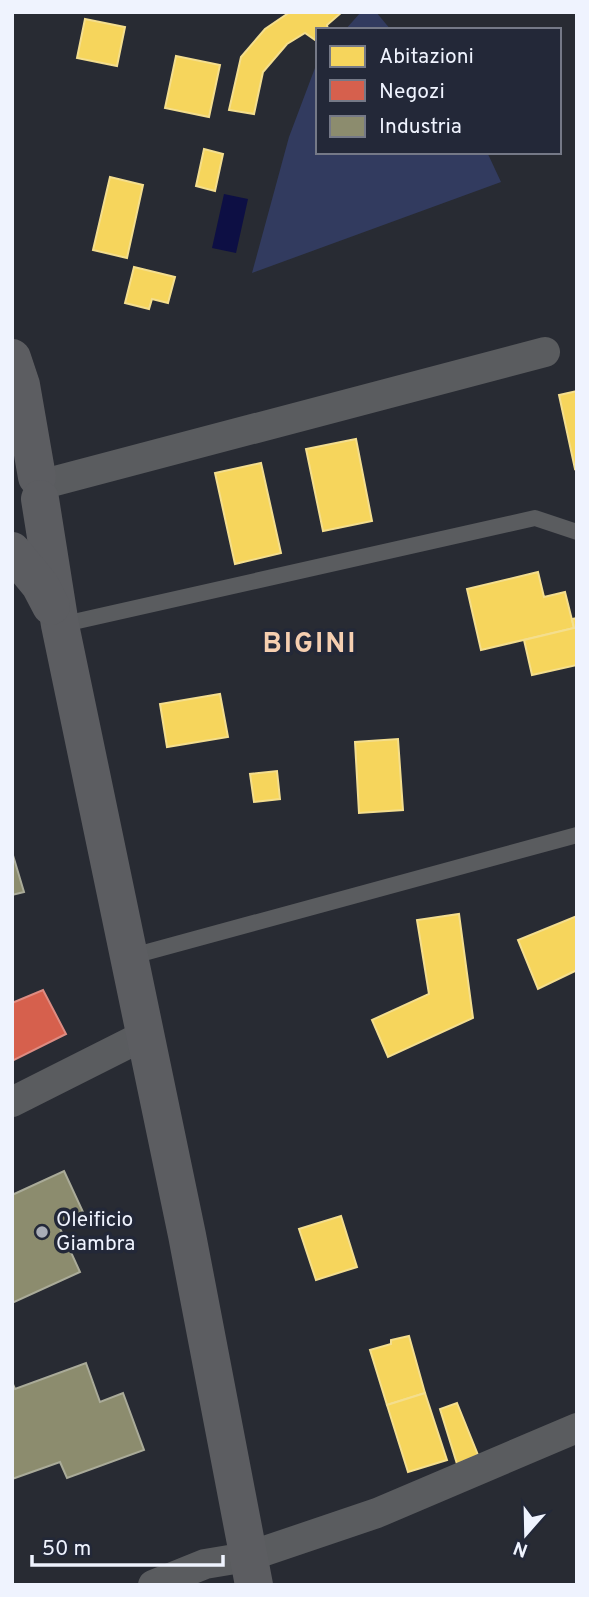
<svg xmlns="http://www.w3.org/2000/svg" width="589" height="1597" viewBox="0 0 589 1597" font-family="Overpass,sans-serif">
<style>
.green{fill:#323b5f}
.water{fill:#0d0f44}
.homes{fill:#f6d55c;stroke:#f4de8d;stroke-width:2}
.shops{fill:#d6604d;stroke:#de8c82;stroke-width:2}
.industry{fill:#8c8c6e;stroke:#aaab99;stroke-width:2}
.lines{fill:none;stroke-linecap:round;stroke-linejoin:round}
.lane{stroke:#5a5c5f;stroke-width:16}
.street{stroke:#5a5c5f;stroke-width:30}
.secondary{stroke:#5c5d61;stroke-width:38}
.poi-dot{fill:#a9adb7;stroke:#232838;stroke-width:2.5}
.labels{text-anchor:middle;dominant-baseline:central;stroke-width:7;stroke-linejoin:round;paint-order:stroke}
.poi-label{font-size:21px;fill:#eff3fe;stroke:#232838;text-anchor:start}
.district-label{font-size:28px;font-weight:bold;letter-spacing:2px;fill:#f6cfb0;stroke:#232838}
</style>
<rect width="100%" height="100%" fill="#282b33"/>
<!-- green -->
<g class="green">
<path d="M361,12h15l15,18h-46z"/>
<path d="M318,60v92h169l14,30 -249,91 37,-136z"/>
</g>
<!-- water -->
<path class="water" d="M224,194l24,5 -12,54 -24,-5z"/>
<!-- homes -->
<g class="homes">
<path d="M290,12h52l-15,13 1,5h-10v12l-13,-9 -18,11 -24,28 -9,42 -25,-4 12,-53 24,-28z"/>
<path d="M85,19l40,8 -8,39 -40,-8z"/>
<path d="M176,56l44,9 -11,52 -44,-9z"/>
<path d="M204,149l19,5 -8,37 -19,-5z"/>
<path d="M110,177l33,8 -16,73 -34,-8z"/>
<path d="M134,267l41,10 -7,26 -16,-4 -3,10 -24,-6z"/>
<path d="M577,391v77l-2,1 -16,-74z"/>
<path d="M356,439l16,82 -49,10 -17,-82z"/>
<path d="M261,463l20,90 -46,11 -20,-91z"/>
<path d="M538,572l6,25 21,-5 9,36 -93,22 -14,-61z"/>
<path d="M577,618v47l-45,10 -8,-35 50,-12 -2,-9z"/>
<path d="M220,694l8,43 -61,10 -7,-43z"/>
<path d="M398,739l5,71 -44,3 -4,-71z"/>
<path d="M277,771l3,28 -26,3 -4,-28z"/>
<path d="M459,914l14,104 -85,39 -16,-37 57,-26 -12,-74z"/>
<path d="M577,916v54l-39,19 -20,-49z"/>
<path d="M341,1216l16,51 -41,13 -17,-51z"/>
<path d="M409,1336l16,57 -38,12 -17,-55 21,-6v-4z"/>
<path d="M425,1393l22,67 -39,12 -21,-67z"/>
<path d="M457,1403l21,52 -21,9 -17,-55z"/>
</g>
<!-- shops -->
<path class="shops" d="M43,990l23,44 -54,27v-58z"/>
<!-- industry -->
<g class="industry">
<path d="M12,852l12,40 -12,3z"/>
<path d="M64,1171l19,41 -25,12 22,48 -68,31v-108z"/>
<path d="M86,1363l14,39 23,-9 21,57 -77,28 -7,-16 -48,17v-97l3,7z"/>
</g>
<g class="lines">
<!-- lane -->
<g class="lane">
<path d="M60,625l475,-107 42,14"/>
<path d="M129,957l448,-122"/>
</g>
<!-- street -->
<g class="street">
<path d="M40,485l505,-133"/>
<path d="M12,1102l133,-67"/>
<path d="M153,1585l52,-21 42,-7 130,-44 200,-85"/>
</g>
<!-- secondary -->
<g class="secondary">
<path d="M12,358l9,27 16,92"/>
<path d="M40,499l20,126 127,610 67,350"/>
<path d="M12,551l28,34 11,21"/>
</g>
</g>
<!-- markers -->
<circle class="poi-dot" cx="42" cy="1232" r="7"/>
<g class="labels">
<!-- poi labels -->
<g class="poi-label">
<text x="56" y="1220">Oleificio<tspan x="56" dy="24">Giambra</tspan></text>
</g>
<!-- district labels -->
<g class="district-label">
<text x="310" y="645">BIGINI</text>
</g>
</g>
<!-- border -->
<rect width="589" height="1597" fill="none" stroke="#eff3fe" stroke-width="28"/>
<!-- legend -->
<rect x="316" y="28" width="245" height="126" fill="#232838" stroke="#757987" stroke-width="2"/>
<rect x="330" y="46" width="35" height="21" fill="#f6d55c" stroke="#757987" stroke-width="2"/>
<text x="379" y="63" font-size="21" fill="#eff3fe">Abitazioni</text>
<rect x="330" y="80" width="35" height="21" fill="#d6604d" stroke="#757987" stroke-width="2"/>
<text x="379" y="98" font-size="21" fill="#eff3fe">Negozi</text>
<rect x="330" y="116" width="35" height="21" fill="#8c8c6e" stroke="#757987" stroke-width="2"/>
<text x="379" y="133" font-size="21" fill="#eff3fe">Industria</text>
<!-- north arrow -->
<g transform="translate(526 1534) rotate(200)" stroke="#232838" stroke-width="5" paint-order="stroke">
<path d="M0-5L12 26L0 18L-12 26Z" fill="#eff3fe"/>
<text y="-10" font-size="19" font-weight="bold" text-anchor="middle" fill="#eff3fe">N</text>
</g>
<!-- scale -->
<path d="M32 1555v10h191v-10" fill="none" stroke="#eff3fe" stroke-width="3.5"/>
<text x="42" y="1555" font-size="21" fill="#eff3fe" stroke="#232838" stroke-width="5" paint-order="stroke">50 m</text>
</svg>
